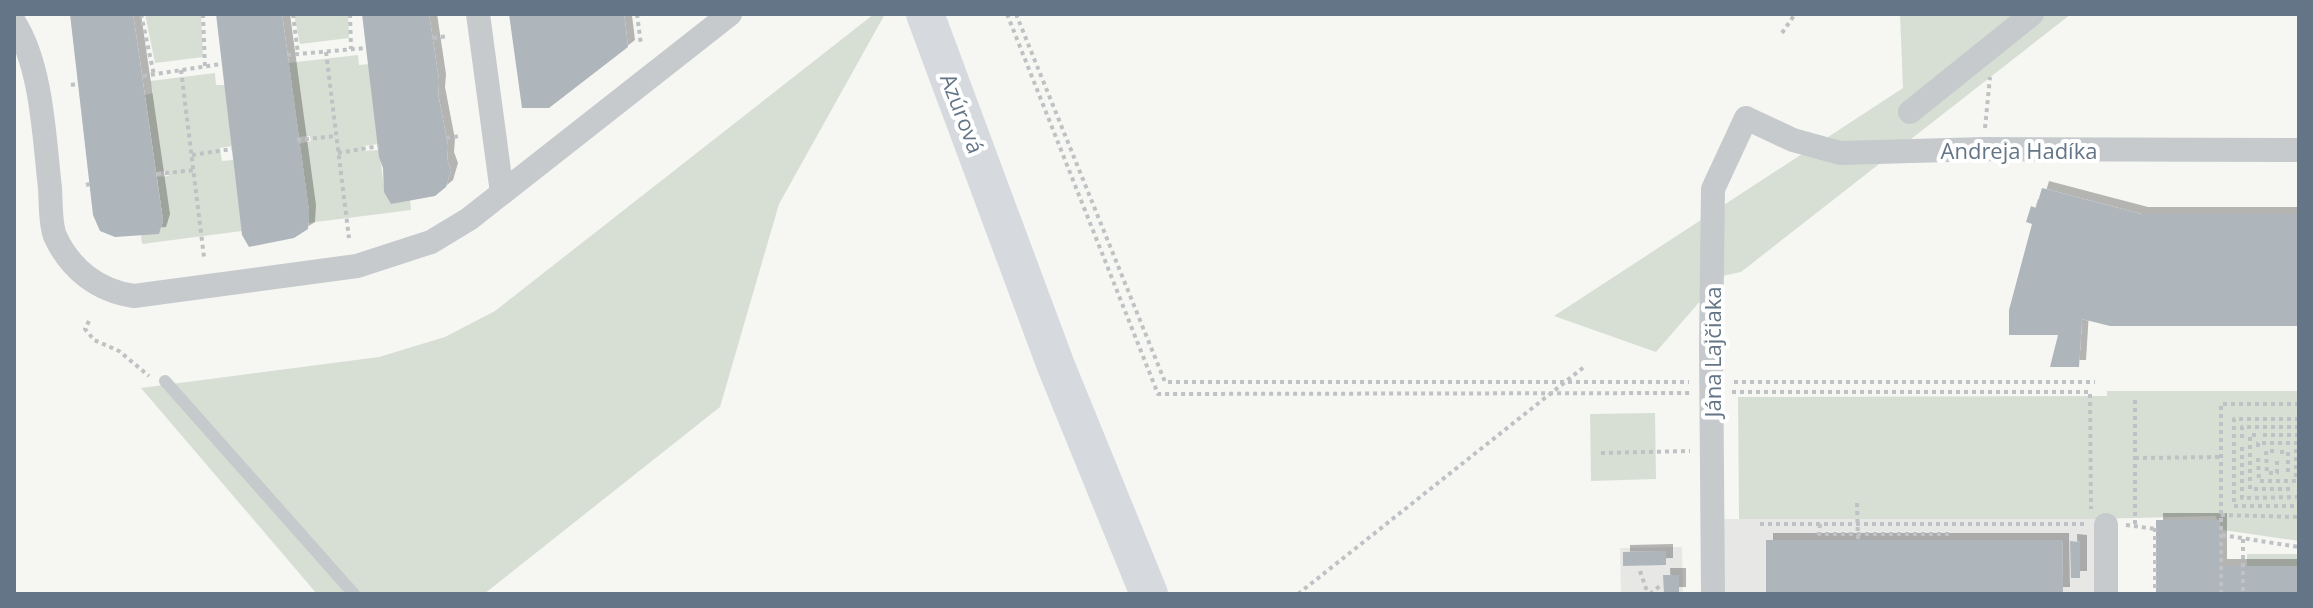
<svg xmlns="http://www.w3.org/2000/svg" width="2313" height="608" viewBox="0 0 2313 608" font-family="'Open Sans',sans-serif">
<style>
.built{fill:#e7e8e6}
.green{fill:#d7dfd4}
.building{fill:#aeb5bb;filter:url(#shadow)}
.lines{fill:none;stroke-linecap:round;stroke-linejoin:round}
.path{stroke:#bfc2c4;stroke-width:4;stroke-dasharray:4 4;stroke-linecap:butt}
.service{stroke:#c6cacd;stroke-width:12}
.minor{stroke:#c6cacd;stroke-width:24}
.primary{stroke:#d6dadf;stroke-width:38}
.labels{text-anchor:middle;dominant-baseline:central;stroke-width:8;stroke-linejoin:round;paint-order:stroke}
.street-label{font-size:22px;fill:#637586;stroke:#fff}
</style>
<defs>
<filter id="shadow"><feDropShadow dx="7" dy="-7" stdDeviation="0" flood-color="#0004"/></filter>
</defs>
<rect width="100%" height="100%" fill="#f6f7f3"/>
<!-- built -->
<g class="built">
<path d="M1723,519h372v75h-371z"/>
<path d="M1682,547l1,47h-62l-1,-46z"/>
</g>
<!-- green -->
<g class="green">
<path d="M145,14h56l2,43 -48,6z"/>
<path d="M294,14h54l1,24 -49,6z"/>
<path d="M874,14h11l-106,190 -59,203 -236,187h-167l-176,-206 238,-31 66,-20 50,-26z"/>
<path d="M1900,14h171l-330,258 -19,4 -66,76 -102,-36 349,-228z"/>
<path d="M358,55l1,10 10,-1 9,80 -15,2v5l16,-1c4,18 2,38 12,54l19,-5 1,11 -103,13 -9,-79 12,-3 -1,-5 -13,1 -9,-74z"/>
<path d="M215,73l1,12h9l7,61 -12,2 2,13 11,-1 9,71 -100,13 -1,-9 18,-2 4,-12 -6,-44 12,-1 -1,-5 -12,1 -11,-77 8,-2 -3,-12z"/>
<path d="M2107,391h192v150l-76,-11 -8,-14 -120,3h-356l-1,-122 369,-1z"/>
<path d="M1655,413l1,66 -65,2 -1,-67z"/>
<rect x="2247" y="554" width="52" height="40"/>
</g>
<!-- building -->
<g class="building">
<path d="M70,14h63l30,207 -4,13 -44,3 -15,-6 -7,-16z"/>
<path d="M216,14h66l27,198 -1,17 -14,9 -45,9 -7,-12z"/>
<path d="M362,14h67l10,67 -1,13 10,52 -1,13 4,11 -5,17 -11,9 -44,8 -7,-12 -1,-24 -4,-11z"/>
<path d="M509,14h115l4,33 -79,61h-27z"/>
<path d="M2042,188l99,26h158v112h-189l-28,-7 -3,48h-29l8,-32h-49v-25l23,-86 -6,-2 5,-16 5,2z"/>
<path d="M2156,520h64v46h79v28h-143z"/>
<path d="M1766,540h296l1,54h-297z"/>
<path d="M2070,541l10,1v36h-9z"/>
<path d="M1666,551v14l-43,1v-14z"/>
<path d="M1663,575h16v19h-15z"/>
</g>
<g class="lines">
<!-- path -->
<g class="path">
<path d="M141,14l13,61"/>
<path d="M203,14l2,53"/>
<path d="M293,14l5,40"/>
<path d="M350,14l1,35"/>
<path d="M637,14l4,31"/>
<path d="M1007,14l151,380 533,-1"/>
<path d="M1016,14l149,368h524"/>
<path d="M1782,33l13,-19"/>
<path d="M433,38l15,-2"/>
<path d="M326,52l23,186"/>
<path d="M287,55l79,-7"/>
<path d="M181,70l23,187"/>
<path d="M143,76l78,-12"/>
<path d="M71,85l6,-1"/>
<path d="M1985,128l5,-51"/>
<path d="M446,138l14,-2"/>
<path d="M297,140l39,-4"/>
<path d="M338,153l41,-7"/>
<path d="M192,155l40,-6"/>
<path d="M157,174l38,-4"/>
<path d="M86,185l4,-1"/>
<path d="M89,321l-4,8 9,11 25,11 30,25"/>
<path d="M1734,382h361"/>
<path d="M1732,392h358l1,117"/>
<path d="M2299,419h-65v87h65"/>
<path d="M2256,435h-6v54h41"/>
<path d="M2263,435h36"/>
<path d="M2242,438v-11h57"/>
<path d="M2242,447v51l57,-1"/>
<path d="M2274,451h-8l1,22h10v-13"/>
<path d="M2280,452h8v22"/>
<path d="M1601,453l89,-2"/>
<path d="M2135,458l86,-1"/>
<path d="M2258,458l1,23h37v-38h-38v8"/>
<path d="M2298,489h1"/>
<path d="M1857,503l1,37"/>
<path d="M2221,515l78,2"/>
<path d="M1760,524h325"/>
<path d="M1820,524l-1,10h131"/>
<path d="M2135,524v-128"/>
<path d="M2126,525l30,4"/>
<path d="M2155,528v66"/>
<path d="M2222,535l77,12"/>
<path d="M2243,539v55"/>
<path d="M1640,571l8,23"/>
<path d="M1298,594l286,-227"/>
<path d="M1650,594l11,-9"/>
<path d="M2221,594v-190h78"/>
</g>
<!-- service -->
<path class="service" d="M165,381l189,213"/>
<!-- minor -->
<g class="minor">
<path d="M478,14l24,179"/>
<path d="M14,22c28,44 30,114 36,166 1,15 0,35 5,48 15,33 43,55 79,60l223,-30 74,-24 38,-23 261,-205"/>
<path d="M1910,112l122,-98"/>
<path d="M1713,594l-2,-248 2,-157 33,-71 47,22 47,13 144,-4 315,1"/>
<path d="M2106,594v-69"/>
</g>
<!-- primary -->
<path class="primary" d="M925,14l131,352 93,228"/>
</g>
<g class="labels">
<!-- street labels -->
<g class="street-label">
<text transform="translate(963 113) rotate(69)">Azúrová</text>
<text x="2019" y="150">Andreja Hadíka</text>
<text transform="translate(1712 352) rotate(-90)">Jána Lajčiaka</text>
</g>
</g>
<!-- border -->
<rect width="2313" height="608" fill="none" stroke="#637586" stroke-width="32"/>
</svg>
